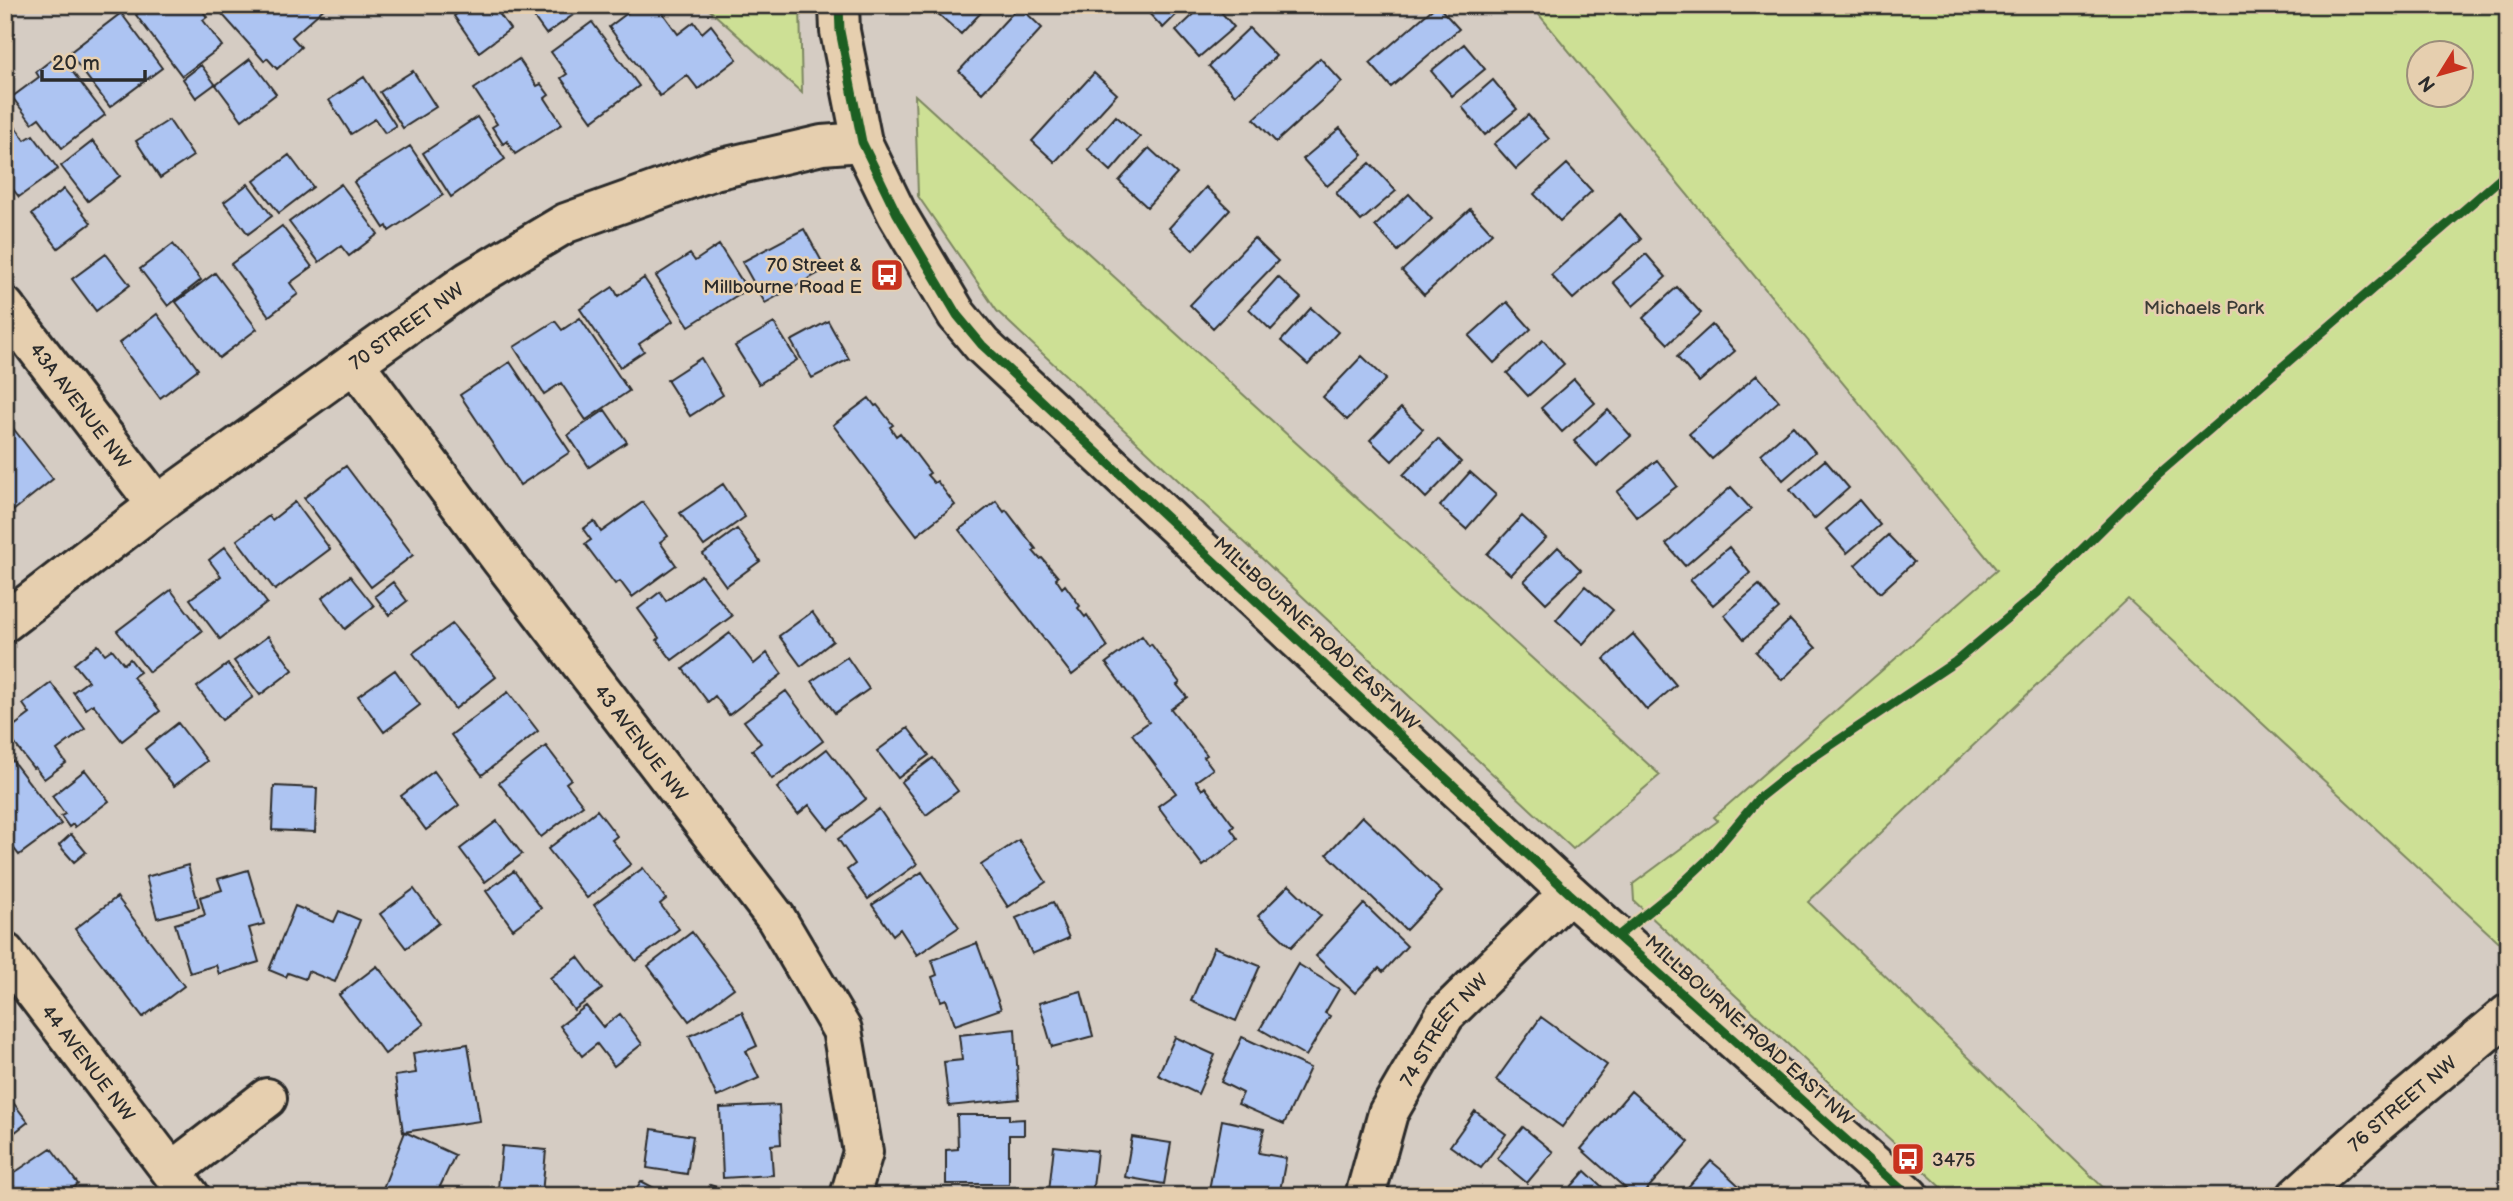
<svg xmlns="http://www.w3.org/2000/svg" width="2513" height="1201" font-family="'Balsamiq Sans',sans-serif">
<rect width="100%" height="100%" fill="#d5ccc3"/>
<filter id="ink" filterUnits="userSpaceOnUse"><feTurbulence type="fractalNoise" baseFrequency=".0143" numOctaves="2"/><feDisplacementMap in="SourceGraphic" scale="14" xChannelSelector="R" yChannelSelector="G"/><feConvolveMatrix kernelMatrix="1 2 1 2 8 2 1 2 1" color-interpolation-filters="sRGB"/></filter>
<g filter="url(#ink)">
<!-- green -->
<path fill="#cde095" stroke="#7c8660" stroke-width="2" fill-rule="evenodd" d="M 704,5 L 800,5 L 802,93 Z
M 1531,5 L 2508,5 L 2508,951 L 2128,599 L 1808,902 L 2112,1196 L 1951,1196 L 1634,901 L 1633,884 L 1718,821 L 1714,817 L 1997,570 ZM 2460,52 L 2460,94 L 2418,94 L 2418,52 Z
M 915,95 L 1660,775 L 1573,849 L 997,311 L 918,196 Z"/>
<!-- building -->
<path fill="#adc4f2" stroke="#2b2b2b" stroke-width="2" d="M 149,5 L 198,5 L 207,17 L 203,20 L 222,46 L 182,76 L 136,15 Z
M 214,5 L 328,5 L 292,37 L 301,47 L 277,69 L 267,58 L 264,61 Z
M 469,5 L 493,5 L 510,29 L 479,52 L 454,16 Z
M 525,5 L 582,5 L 583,8 L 546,34 Z
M 638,5 L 657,5 L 678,34 L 694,22 L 702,33 L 711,25 L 737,59 L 698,89 L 687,75 L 660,96 L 609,27 Z
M 942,5 L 988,5 L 961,34 L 936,12 Z
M 1141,5 L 1186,5 L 1163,28 Z
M 1204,5 L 1215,5 L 1234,27 L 1199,57 L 1176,31 Z
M 1437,5 L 1459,29 L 1391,87 L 1370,63 Z
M 1019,6 L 1042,28 L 982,93 L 959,71 Z
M 121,13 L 162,68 L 110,107 L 69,53 Z
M 592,22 L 639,86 L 592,121 L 561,78 L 567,74 L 551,52 Z
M 1249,28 L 1276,56 L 1235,95 L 1209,66 Z
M 1464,44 L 1485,69 L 1452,96 L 1431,71 Z
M 59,54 L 105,115 L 62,148 L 39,118 L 32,123 L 12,97 L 39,77 L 36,72 Z
M 1320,58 L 1342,82 L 1276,142 L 1254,119 Z
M 250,59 L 276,94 L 242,120 L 216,85 Z
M 519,59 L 537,86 L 541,84 L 549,95 L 545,98 L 562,124 L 515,154 L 507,141 L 503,144 L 492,127 L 497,124 L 474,89 Z
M 201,65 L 215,84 L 196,98 L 183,79 Z
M 413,71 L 436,107 L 403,128 L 380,92 Z
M 1094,73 L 1117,94 L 1055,162 L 1032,141 Z
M 364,77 L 396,126 L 385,133 L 375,119 L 351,134 L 329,100 Z
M 1493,80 L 1517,109 L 1485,135 L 1462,107 Z
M 5,113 L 25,140 L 33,135 L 58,169 L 19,197 L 5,179 Z
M 1528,115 L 1549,139 L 1516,169 L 1494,144 Z
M 1116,116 L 1140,137 L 1111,171 L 1087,149 Z
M 477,117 L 505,159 L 451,197 L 423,153 Z
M 169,120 L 193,156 L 160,178 L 136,141 Z
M 1340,128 L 1363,155 L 1327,186 L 1303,159 Z
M 93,141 L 120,176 L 88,201 L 61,166 Z
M 410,146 L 443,195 L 389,231 L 387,226 L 384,228 L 354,182 Z
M 1149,148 L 1177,174 L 1147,207 L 1119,181 Z
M 289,155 L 313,187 L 279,213 L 254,181 Z
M 1370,163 L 1396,191 L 1361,221 L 1336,193 Z
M 1567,164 L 1592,191 L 1560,221 L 1534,194 Z
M 248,184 L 272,216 L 248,234 L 224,202 Z
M 341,184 L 378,234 L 349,256 L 341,246 L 319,262 L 289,222 Z
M 1206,187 L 1230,210 L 1193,250 L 1169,228 Z
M 64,189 L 91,223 L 58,248 L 32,214 Z
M 1409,194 L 1432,219 L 1398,251 L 1375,226 Z
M 1470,209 L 1492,233 L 1424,295 L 1402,271 Z
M 1620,214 L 1641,239 L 1573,299 L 1551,275 Z
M 282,226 L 312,267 L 290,283 L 298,294 L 269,316 L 231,264 Z
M 804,229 L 826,269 L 765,303 L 742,262 Z
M 1254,238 L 1278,261 L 1213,328 L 1190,305 Z
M 173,244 L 201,280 L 168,306 L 140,269 Z
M 719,245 L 747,289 L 689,326 L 656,276 L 690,254 L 695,261 Z
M 106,254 L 130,285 L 96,311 L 72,279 Z
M 1646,254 L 1666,277 L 1633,306 L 1613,282 Z
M 215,273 L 257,329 L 219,358 L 176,302 Z
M 1278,277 L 1301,298 L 1271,330 L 1249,309 Z
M 644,278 L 673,321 L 639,344 L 644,351 L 620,367 L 580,309 L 613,287 L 618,296 Z
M 1677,287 L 1701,313 L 1668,344 L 1643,318 Z
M 1507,302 L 1531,329 L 1494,363 L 1469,336 Z
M 1311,308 L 1338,332 L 1308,365 L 1281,341 Z
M 157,314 L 198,369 L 160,398 L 119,343 Z
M 580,318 L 629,391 L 586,420 L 561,383 L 544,394 L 514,347 L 555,321 L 562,330 Z
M 828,321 L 849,359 L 812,378 L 791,341 Z
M 774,323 L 797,360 L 759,384 L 735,346 Z
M 1712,325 L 1735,351 L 1699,382 L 1677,357 Z
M 1543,340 L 1564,364 L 1528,396 L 1507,373 Z
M 1362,356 L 1386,379 L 1347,420 L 1323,397 Z
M 701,358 L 723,395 L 690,416 L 667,380 Z
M 510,362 L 570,452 L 520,485 L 460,395 Z
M 1757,375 L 1779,401 L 1712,459 L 1689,434 Z
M 1574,379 L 1595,403 L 1562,432 L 1541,408 Z
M 869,398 L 875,406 L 877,405 L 893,425 L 890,427 L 896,436 L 900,433 L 930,473 L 927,475 L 934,483 L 937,481 L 955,505 L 917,535 L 833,425 Z
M 1401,408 L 1423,429 L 1392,461 L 1370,440 Z
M 605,410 L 627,442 L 589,467 L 568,435 Z
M 1608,410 L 1631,436 L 1597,466 L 1574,441 Z
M 5,418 L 53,479 L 13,511 L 5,502 Z
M 1793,426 L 1815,452 L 1783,480 L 1761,454 Z
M 1438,439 L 1461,462 L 1426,498 L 1403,475 Z
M 1657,460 L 1677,486 L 1637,517 L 1617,492 Z
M 1825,460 L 1849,488 L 1814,519 L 1790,490 Z
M 346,466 L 413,555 L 371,587 L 304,498 Z
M 1470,472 L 1496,495 L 1466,529 L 1440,506 Z
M 723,484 L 745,517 L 704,546 L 680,513 Z
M 1731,487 L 1751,509 L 1685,566 L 1666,544 Z
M 1859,500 L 1880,525 L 1847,553 L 1826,529 Z
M 996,501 L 1004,512 L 1006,510 L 1036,549 L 1033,551 L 1040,559 L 1042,558 L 1058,577 L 1056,579 L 1062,588 L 1065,585 L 1080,606 L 1078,608 L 1085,617 L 1087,615 L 1108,647 L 1072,675 L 959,530 Z
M 295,502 L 330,549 L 275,590 L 237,540 L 269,516 L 272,520 Z
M 643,502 L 668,536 L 660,542 L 676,565 L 632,597 L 620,581 L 615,584 L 585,544 L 591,540 L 583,529 L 594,521 L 601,532 Z
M 1522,516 L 1546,538 L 1511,575 L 1487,554 Z
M 737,529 L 760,561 L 726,586 L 703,554 Z
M 1888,535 L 1914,562 L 1880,593 L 1855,565 Z
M 225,547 L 267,603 L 220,639 L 190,599 L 221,576 L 209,560 Z
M 1558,547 L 1581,570 L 1546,603 L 1524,581 Z
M 1729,547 L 1750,573 L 1713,605 L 1690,580 Z
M 701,575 L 732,616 L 672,660 L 657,640 L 659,638 L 638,609 L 660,592 L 666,601 Z
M 350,576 L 374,606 L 345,629 L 322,598 Z
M 393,582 L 407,601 L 389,615 L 375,596 Z
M 1759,585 L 1779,609 L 1744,639 L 1724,615 Z
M 1585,586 L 1613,610 L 1583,644 L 1556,620 Z
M 171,590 L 202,631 L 149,672 L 117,631 Z
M 812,612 L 833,641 L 801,666 L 779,636 Z
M 1790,620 L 1816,648 L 1782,680 L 1756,652 Z
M 452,624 L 496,677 L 455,709 L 413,653 Z
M 730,633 L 754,664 L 767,653 L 782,674 L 729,715 L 715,696 L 708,702 L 683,669 Z
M 1633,634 L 1676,685 L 1647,710 L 1604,659 Z
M 268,636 L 293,670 L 260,695 L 234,661 Z
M 1142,636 L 1149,646 L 1151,644 L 1180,683 L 1177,685 L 1187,697 L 1171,709 L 1207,755 L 1204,757 L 1213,769 L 1196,781 L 1202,790 L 1205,787 L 1234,826 L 1231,829 L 1238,839 L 1203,866 L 1158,806 L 1176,793 L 1132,734 L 1149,722 L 1106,663 Z
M 98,645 L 105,654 L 112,649 L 124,664 L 130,659 L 140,672 L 133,677 L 160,711 L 122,741 L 93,704 L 86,709 L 73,692 L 88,681 L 74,664 Z
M 847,657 L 869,689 L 835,713 L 812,681 Z
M 228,664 L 253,697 L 222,720 L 197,687 Z
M 395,670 L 420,705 L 384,732 L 358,696 Z
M 51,683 L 85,729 L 57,750 L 66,763 L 44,779 L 35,767 L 33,768 L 6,732 L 30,714 L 23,704 Z
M 786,691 L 823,741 L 772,779 L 752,750 L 761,743 L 744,721 Z
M 508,692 L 538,731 L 482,775 L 451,735 Z
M 178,723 L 207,761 L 174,786 L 145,749 Z
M 908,728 L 929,755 L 898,778 L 877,751 Z
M 546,746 L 571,779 L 566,783 L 583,805 L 541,837 L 499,783 Z
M 827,749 L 866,799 L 828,829 L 809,805 L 798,814 L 777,788 Z
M 5,751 L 61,824 L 19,855 L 5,837 Z
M 933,758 L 958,791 L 926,815 L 901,782 Z
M 85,770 L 109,801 L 75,827 L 73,824 L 69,827 L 61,816 L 65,814 L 52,796 Z
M 434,771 L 459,805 L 426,830 L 401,796 Z
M 274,786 L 317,788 L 315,832 L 272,830 Z
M 879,809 L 917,864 L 868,899 L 847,870 L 855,864 L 838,839 Z
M 597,810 L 617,836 L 612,840 L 631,864 L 587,898 L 548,849 Z
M 1362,816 L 1442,892 L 1406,930 L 1327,854 Z
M 497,821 L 522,854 L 485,882 L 460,849 Z
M 71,834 L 86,852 L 74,862 L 59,845 Z
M 1019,840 L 1046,882 L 1008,907 L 981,865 Z
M 188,865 L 199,907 L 157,918 L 146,877 Z
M 643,868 L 666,899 L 660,904 L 679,929 L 636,961 L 594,905 Z
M 248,870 L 264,924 L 249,928 L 259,962 L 219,974 L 216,965 L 190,973 L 175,924 L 205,915 L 200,897 L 222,890 L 218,879 Z
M 514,871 L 541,908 L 513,929 L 486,891 Z
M 922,872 L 959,927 L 917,955 L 900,929 L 893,935 L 872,905 Z
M 1289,885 L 1321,916 L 1291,947 L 1258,916 Z
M 414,889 L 439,923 L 406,948 L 380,914 Z
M 117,897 L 184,986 L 143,1017 L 75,929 Z
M 1053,902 L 1069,938 L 1032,954 L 1016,918 Z
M 1364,904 L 1407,946 L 1383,972 L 1379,968 L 1355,993 L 1316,956 Z
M 295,906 L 334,922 L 339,911 L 360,920 L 335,982 L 308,971 L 305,979 L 288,973 L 286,977 L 269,970 Z
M 692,932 L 734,988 L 689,1021 L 648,966 Z
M 977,943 L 1001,1009 L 955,1025 L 946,999 L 941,1001 L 932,977 L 937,975 L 932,960 Z
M 1214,947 L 1260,966 L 1236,1021 L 1191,1001 Z
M 578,957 L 602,989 L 574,1010 L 550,978 Z
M 1298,964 L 1339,989 L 1325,1013 L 1330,1016 L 1306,1056 L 1260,1029 Z
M 377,966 L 424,1024 L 385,1054 L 339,995 Z
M 1081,991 L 1093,1036 L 1052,1047 L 1039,1003 Z
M 586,1006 L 603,1027 L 620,1014 L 642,1044 L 614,1066 L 597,1044 L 582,1056 L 560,1026 Z
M 742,1012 L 757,1046 L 746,1051 L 759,1078 L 717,1097 L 689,1036 Z
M 1541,1017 L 1607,1065 L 1562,1127 L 1496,1080 Z
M 1015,1029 L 1019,1099 L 949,1106 L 944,1062 L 962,1060 L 959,1035 Z
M 1175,1037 L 1215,1055 L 1198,1094 L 1158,1075 Z
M 1242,1037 L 1310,1068 L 1284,1124 L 1238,1104 L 1243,1093 L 1221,1082 Z
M 468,1044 L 480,1121 L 403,1132 L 395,1076 L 416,1073 L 413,1053 Z
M 1631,1091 L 1689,1142 L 1641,1196 L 1634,1196 L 1581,1149 Z
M 5,1092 L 28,1122 L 5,1140 Z
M 779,1105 L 781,1144 L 771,1145 L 773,1175 L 723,1178 L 720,1108 Z
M 1475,1111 L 1506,1134 L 1481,1168 L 1450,1146 Z
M 957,1115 L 1009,1115 L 1009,1120 L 1024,1119 L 1024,1135 L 1009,1135 L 1009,1184 L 946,1184 L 946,1150 L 958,1149 Z
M 1222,1120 L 1264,1129 L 1259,1153 L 1286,1158 L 1279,1196 L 1242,1196 L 1209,1190 Z
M 1523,1127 L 1553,1152 L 1527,1183 L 1497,1158 Z
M 652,1129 L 693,1136 L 687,1174 L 647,1168 Z
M 405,1132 L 455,1155 L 436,1195 L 380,1196 Z
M 1132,1137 L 1171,1143 L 1164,1184 L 1125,1177 Z
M 502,1146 L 546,1150 L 542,1194 L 498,1189 Z
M 1054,1146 L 1097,1151 L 1092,1196 L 1049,1191 Z
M 51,1148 L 78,1184 L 62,1196 L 5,1196 L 5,1179 Z
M 1711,1161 L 1723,1171 L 1750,1196 L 1680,1196 Z
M 1585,1171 L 1612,1196 L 1563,1196 Z
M 641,1181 L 669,1196 L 632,1196 Z
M 710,1185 L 745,1196 L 706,1196 Z"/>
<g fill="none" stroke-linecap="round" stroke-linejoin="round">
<defs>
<g id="minor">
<path id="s1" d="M 5,307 L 157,505"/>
<path id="s2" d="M 354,363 L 500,558 L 776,918 L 842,1030 L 863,1152 L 850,1196"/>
<path id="s3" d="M 5,622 L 157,505 L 354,363 L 469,281 L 566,223 L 714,170 L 822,145 L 862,142"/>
<path id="s4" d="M 5,953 L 190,1196"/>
<path d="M 172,1171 L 267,1098"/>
<path id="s5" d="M 1365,1196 L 1388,1113 L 1445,1015 L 1569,893"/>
</g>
<g id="tertiary">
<path d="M 839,5 L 840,31 L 862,142 L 897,214 L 957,315 L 982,345 L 1569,893 L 1909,1196"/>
<path id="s6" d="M 2297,1196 L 2379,1122 L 2508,1014"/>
</g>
</defs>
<!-- minor casing -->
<use href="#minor" stroke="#2b2b2b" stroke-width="44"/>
<!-- tertiary casing -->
<use href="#tertiary" stroke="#2b2b2b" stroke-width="44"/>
<!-- minor -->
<use href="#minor" stroke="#e6cfaf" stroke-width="38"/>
<!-- tertiary -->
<use href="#tertiary" stroke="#e6cfaf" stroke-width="38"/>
<defs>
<path id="cycleway" d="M 839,5 L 840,31 L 862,142 L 897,214 L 957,315 L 982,345 L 1569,893 L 1909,1196
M 1618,936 L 1674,891 L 1707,860 L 1760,797 L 1794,770 L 1955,662 L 2042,589 L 2158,474 L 2508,172"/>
</defs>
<!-- cycleway casing -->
<use href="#cycleway" stroke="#e6cfaf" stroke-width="13"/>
<!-- cycleway -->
<use href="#cycleway" stroke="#1b5e20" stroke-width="9"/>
</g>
</g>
<!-- icons -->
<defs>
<symbol id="bus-square" viewBox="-11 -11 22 22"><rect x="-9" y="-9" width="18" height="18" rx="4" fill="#c8321e" stroke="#e6cfaf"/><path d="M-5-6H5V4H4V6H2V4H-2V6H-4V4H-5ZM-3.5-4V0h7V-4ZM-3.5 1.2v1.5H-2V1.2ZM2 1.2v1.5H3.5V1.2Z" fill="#fff"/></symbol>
</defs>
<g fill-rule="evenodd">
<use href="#bus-square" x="868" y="256" width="38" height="38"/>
<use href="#bus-square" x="1889" y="1140" width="38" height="38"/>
</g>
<g text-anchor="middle" stroke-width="5" stroke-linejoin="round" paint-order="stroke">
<!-- poi labels -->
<g font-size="19" fill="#2b2b2b" stroke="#e6cfaf" text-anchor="end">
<text x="862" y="271">70 Street &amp;<tspan x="862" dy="22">Millbourne Road E</tspan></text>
<text x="1932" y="1166" text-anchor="start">3475</text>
</g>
<!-- park labels -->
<g font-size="19" fill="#3b3d36" stroke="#e6cfaf">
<text x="2204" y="314">Michaels Park</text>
</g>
<!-- street labels -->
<g font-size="19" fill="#2b2b2b" stroke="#e6cfaf">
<text dy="7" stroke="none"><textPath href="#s3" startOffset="499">70 STREET NW</textPath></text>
<text dy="7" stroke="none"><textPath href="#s1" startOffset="124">43A AVENUE NW</textPath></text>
<text transform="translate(1317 633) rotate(43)" y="7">MILLBOURNE ROAD EAST NW</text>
<text dy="7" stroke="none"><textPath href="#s2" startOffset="476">43 AVENUE NW</textPath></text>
<text transform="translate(1750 1030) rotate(42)" y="7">MILLBOURNE ROAD EAST NW</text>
<text dy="7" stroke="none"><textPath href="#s5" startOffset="187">74 STREET NW</textPath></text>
<text dy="7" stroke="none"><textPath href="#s4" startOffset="138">44 AVENUE NW</textPath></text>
<text dy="7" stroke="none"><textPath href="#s6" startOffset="140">76 STREET NW</textPath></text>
</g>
</g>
<!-- margin -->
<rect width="2513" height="1201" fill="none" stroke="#e6cfaf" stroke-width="28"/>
<rect x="14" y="14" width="2485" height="1173" fill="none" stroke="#2b2b2b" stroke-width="2.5" filter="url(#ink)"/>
<!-- north arrow -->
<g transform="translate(2440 74) rotate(233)"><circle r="33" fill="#e6cfaf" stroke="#9b8d7a" stroke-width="2"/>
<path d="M0-5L12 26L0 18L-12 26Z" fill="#c8321e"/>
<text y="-10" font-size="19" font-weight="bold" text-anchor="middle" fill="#2b2b2b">N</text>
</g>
<!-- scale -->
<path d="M42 70v10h103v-10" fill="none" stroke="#2b2b2b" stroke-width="3.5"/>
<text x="52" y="70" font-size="21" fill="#2b2b2b" stroke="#e6cfaf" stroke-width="5" paint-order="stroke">20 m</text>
</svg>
